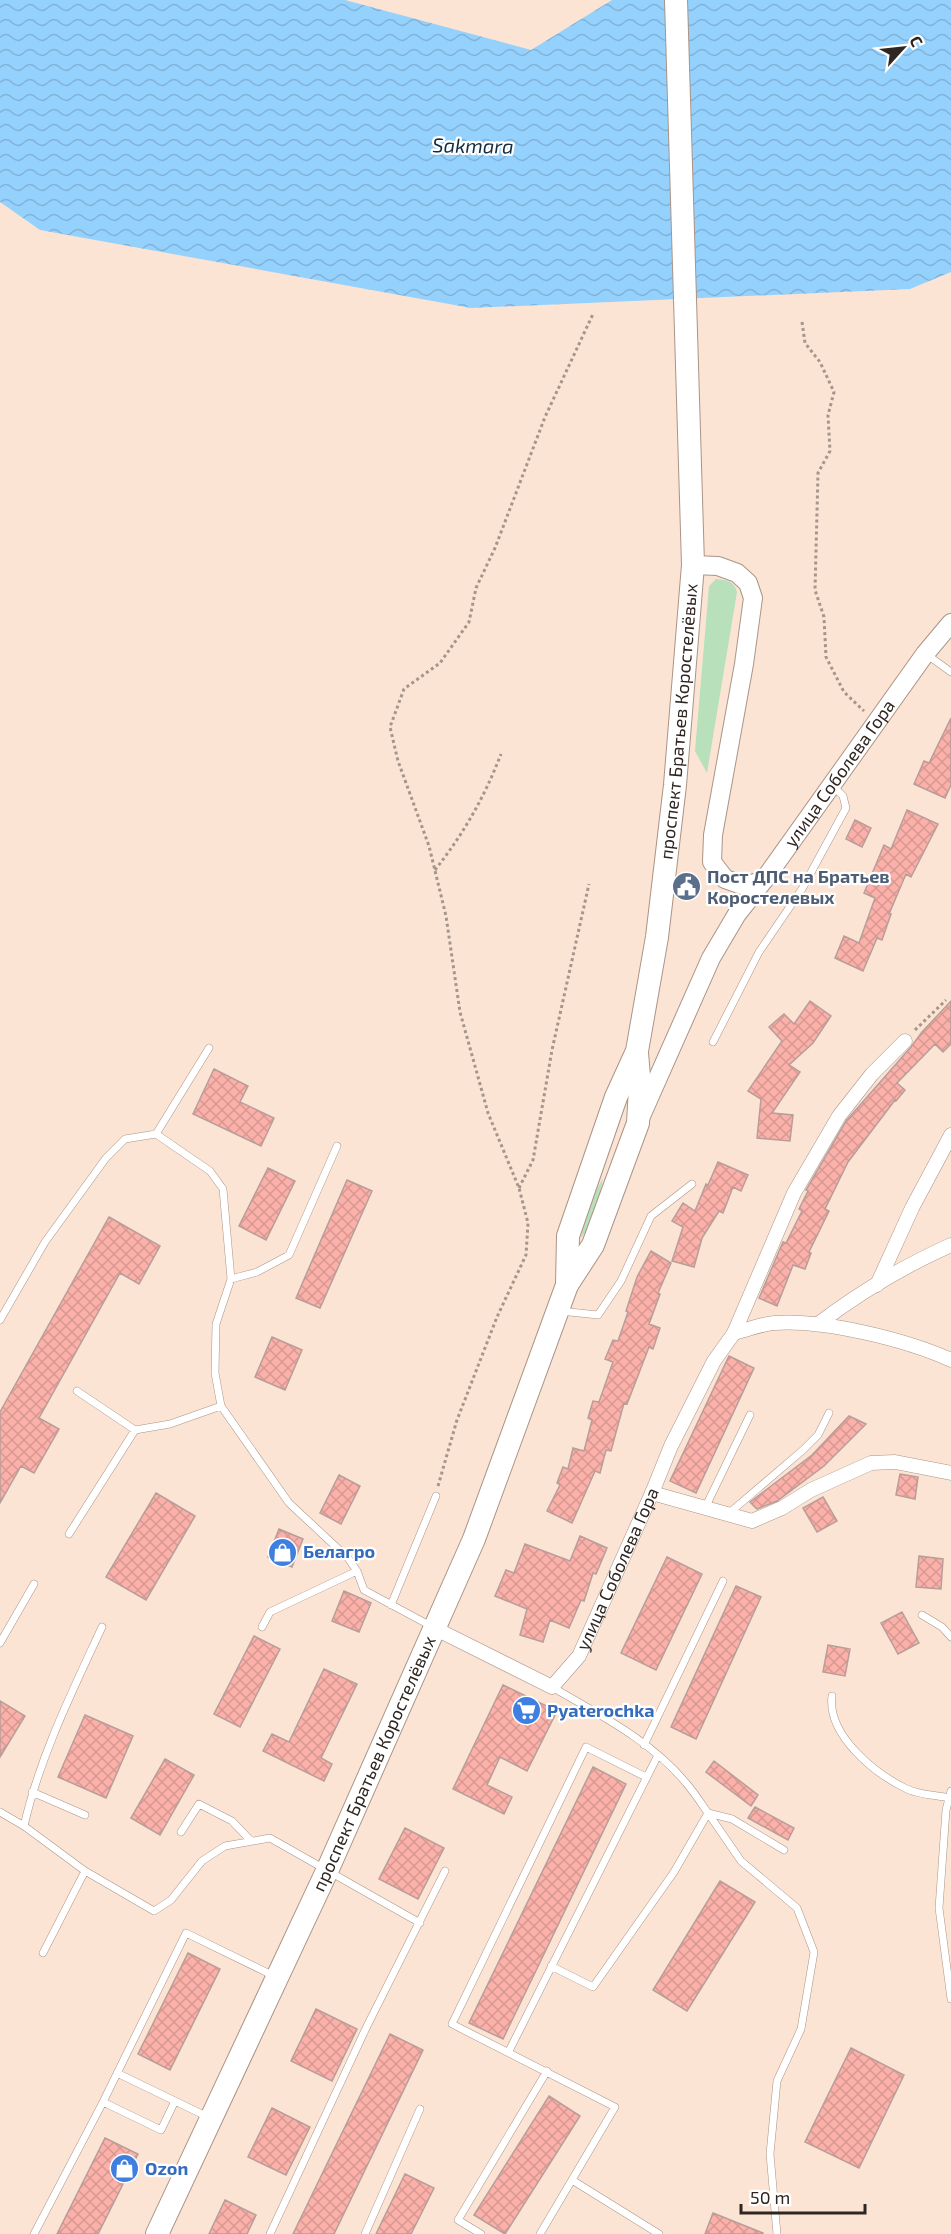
<svg xmlns="http://www.w3.org/2000/svg" width="951" height="2234" font-family="'Exo 2',sans-serif">
<defs>
<pattern id="water-waves" width="16" height="10" patternUnits="userSpaceOnUse" patternTransform="scale(1.5)"><rect width="16" height="10" fill="#95d1fd"/><path d="M0 5q4-4 8 0t8 0" fill="none" stroke="#81b3d9"/></pattern>
<pattern id="building-cross-hatch" width="8" height="8" patternUnits="userSpaceOnUse" patternTransform="scale(1.5)"><rect width="8" height="8" fill="#fbb1aa"/><path d="M0 0l8 8M0 8l8-8" fill="none" stroke="#d79892"/></pattern>
</defs>
<rect width="100%" height="100%" fill="#fce4d5"/>
<!-- green -->
<path fill="#b7e0bb" d="M 716,579 C 727,580 734,581 737,592 L 707,773 L 695,751 L 709,586 Z
M 603,1178 L 596,1216 L 581,1238 L 586,1209 Z"/>
<!-- water -->
<path fill="url(#water-waves)" d="M 0,0 L 345,0 L 531,50 L 612,0 L 951,0 L 951,272 L 910,289 L 471,308 L 40,230 L 0,202 Z"/>
<!-- building -->
<path fill="url(#building-cross-hatch)" stroke="#b89d99" stroke-width="1.5" d="M 951,718 L 951,785 L 945,798 L 914,784 L 924,761 L 929,763 Z
M 907,810 L 938,824 L 911,877 L 906,874 L 889,914 L 891,914 L 882,940 L 877,938 L 863,971 L 835,958 L 844,936 L 859,943 L 875,898 L 864,893 L 884,845 L 891,849 Z
M 855,820 L 871,828 L 862,847 L 846,839 Z
M 695,876 L 699,892 L 678,897 L 677,881 Z
M 810,1001 L 831,1016 L 813,1043 L 789,1065 L 800,1072 L 772,1113 L 793,1115 L 790,1141 L 757,1138 L 761,1099 L 748,1091 L 782,1041 L 769,1027 L 784,1014 L 794,1024 Z
M 951,1001 L 951,1044 L 943,1052 L 935,1044 L 897,1083 L 905,1090 L 896,1101 L 895,1100 L 848,1162 L 825,1209 L 829,1211 L 809,1252 L 811,1253 L 805,1269 L 793,1265 L 777,1306 L 759,1298 L 783,1242 L 786,1243 L 802,1211 L 799,1209 L 808,1191 L 806,1190 L 846,1121 L 911,1047 L 922,1032 Z
M 214,1069 L 248,1086 L 240,1102 L 274,1118 L 261,1146 L 193,1114 Z
M 718,1162 L 748,1175 L 741,1191 L 733,1187 L 723,1213 L 719,1211 L 702,1238 L 694,1267 L 672,1261 L 683,1227 L 672,1221 L 683,1203 L 695,1211 L 706,1184 L 708,1185 Z
M 268,1168 L 295,1181 L 266,1240 L 239,1226 Z
M 347,1180 L 372,1191 L 320,1308 L 296,1298 Z
M 109,1217 L 160,1246 L 139,1284 L 120,1273 L 39,1418 L 59,1429 L 34,1473 L 21,1466 L 0,1503 L 0,1412 Z
M 651,1251 L 671,1263 L 658,1293 L 660,1294 L 649,1324 L 660,1328 L 653,1349 L 649,1347 L 627,1404 L 624,1403 L 611,1451 L 606,1450 L 600,1473 L 595,1471 L 572,1523 L 547,1511 L 560,1485 L 557,1483 L 563,1467 L 568,1469 L 573,1448 L 584,1451 L 592,1420 L 588,1418 L 593,1401 L 599,1402 L 613,1362 L 605,1359 L 613,1340 L 618,1341 L 628,1312 L 626,1311 L 637,1277 Z
M 272,1337 L 302,1350 L 285,1390 L 255,1377 Z
M 729,1356 L 754,1368 L 696,1493 L 670,1481 Z
M 849,1416 L 866,1424 L 824,1466 L 777,1501 L 757,1509 L 750,1502 L 812,1455 Z
M 900,1474 L 918,1477 L 915,1499 L 896,1495 Z
M 339,1475 L 360,1486 L 341,1524 L 320,1513 Z
M 156,1493 L 195,1516 L 146,1600 L 106,1577 Z
M 823,1497 L 837,1521 L 817,1532 L 803,1508 Z
M 279,1529 L 303,1539 L 292,1567 L 268,1557 Z
M 580,1536 L 607,1548 L 596,1574 L 593,1573 L 584,1601 L 581,1600 L 569,1628 L 550,1620 L 543,1642 L 520,1635 L 527,1609 L 495,1596 L 506,1570 L 514,1573 L 525,1544 L 570,1561 Z
M 919,1556 L 943,1559 L 941,1589 L 916,1587 Z
M 667,1557 L 702,1574 L 656,1670 L 621,1653 Z
M 736,1586 L 761,1597 L 696,1739 L 671,1727 Z
M 344,1591 L 371,1603 L 359,1632 L 332,1621 Z
M 902,1612 L 919,1643 L 898,1654 L 881,1623 Z
M 254,1636 L 280,1649 L 240,1727 L 214,1714 Z
M 828,1645 L 850,1649 L 845,1676 L 823,1672 Z
M 324,1669 L 357,1684 L 321,1758 L 332,1764 L 324,1781 L 263,1751 L 272,1734 L 289,1742 Z
M 503,1685 L 557,1711 L 527,1771 L 500,1757 L 487,1785 L 512,1797 L 504,1814 L 453,1789 Z
M 0,1701 L 25,1716 L 0,1757 Z
M 85,1715 L 133,1736 L 106,1798 L 58,1777 Z
M 165,1759 L 194,1775 L 160,1835 L 131,1818 Z
M 714,1761 L 758,1795 L 751,1806 L 706,1772 Z
M 593,1767 L 626,1784 L 503,2039 L 469,2023 Z
M 755,1807 L 794,1828 L 788,1840 L 748,1818 Z
M 405,1828 L 444,1848 L 418,1899 L 379,1879 Z
M 720,1881 L 755,1902 L 687,2011 L 653,1990 Z
M 188,1953 L 220,1969 L 170,2070 L 138,2054 Z
M 316,2009 L 357,2029 L 332,2081 L 291,2061 Z
M 390,2034 L 423,2050 L 334,2234 L 293,2234 Z
M 851,2048 L 904,2075 L 859,2168 L 805,2142 Z
M 549,2096 L 580,2116 L 505,2234 L 474,2215 Z
M 272,2108 L 310,2127 L 286,2175 L 248,2157 Z
M 105,2138 L 138,2154 L 98,2234 L 57,2234 Z
M 405,2174 L 434,2188 L 411,2234 L 376,2234 Z
M 225,2200 L 256,2215 L 247,2234 L 209,2234 Z
M 713,2213 L 763,2233 L 763,2234 L 705,2234 Z"/>
<g fill="none" stroke-linecap="round" stroke-linejoin="round">
<defs>
<path id="service" d="M 926,654 L 951,672
M 713,1042 L 759,952 L 802,889 L 846,808 L 843,796 L 834,787
M 209,1048 L 156,1134 L 210,1171 L 223,1189 L 231,1279 L 216,1324 L 215,1373 L 221,1406 L 289,1503 L 348,1558 L 357,1571 L 364,1590 L 431,1626
M 231,1279 L 257,1272 L 289,1255 L 337,1146
M 560,1311 L 598,1315 L 621,1281 L 651,1216 L 692,1184
M 0,1320 L 45,1242 L 106,1158 L 125,1139 L 156,1134
M 77,1391 L 135,1430
M 705,1508 L 750,1415
M 728,1514 L 803,1450 L 818,1435 L 829,1413
M 69,1534 L 135,1430 L 170,1424 L 221,1406
M 391,1605 L 436,1496
M 922,1615 L 942,1627 L 951,1637
M 262,1627 L 270,1612 L 357,1571
M 0,1643 L 34,1584
M 552,1687 C 598,1714 652,1741 686,1783 C 694,1792 701,1803 708,1813 L 732,1819 L 784,1850
M 832,1696 C 827,1735 875,1774 907,1789 C 919,1795 936,1795 949,1798
M 644,1745 L 723,1581
M 951,1791 L 946,1810 L 939,1908 L 951,1999
M 32,1792 L 85,1815
M 0,1812 L 24,1826 L 85,1871 L 154,1911 L 171,1900 L 202,1861 L 225,1846 L 270,1838 L 420,1923
M 24,1826 C 40,1756 72,1692 102,1627
M 181,1832 L 199,1804 L 232,1821 L 251,1841
M 43,1953 L 85,1871
M 551,1966 L 593,1987 L 674,1872 L 708,1813 L 741,1861 L 797,1908 L 814,1952 L 801,2029 L 777,2081 L 770,2154 L 777,2234
M 509,2051 L 658,1755
M 117,2073 L 208,2117
M 103,2102 L 161,2130 L 175,2101
M 572,2180 L 659,2234
M 34,2234 L 103,2102 L 186,1933 L 274,1976
M 270,2234 L 367,2026 L 445,1871
M 365,2234 L 420,2109
M 481,2234 L 458,2220 L 547,2071
M 540,2234 L 615,2107 L 452,2024 L 586,1747 L 646,1777"/>
<g id="minor">
<path d="M 877,1285 L 912,1208 L 951,1135"/>
<path d="M 818,1324 C 859,1293 904,1266 951,1245"/>
<path d="M 734,1333 C 747,1330 761,1324 774,1323 C 823,1319 907,1340 951,1360"/>
<path d="M 652,1493 L 752,1521 L 782,1508 L 811,1490 L 871,1463 L 895,1462 L 951,1473"/>
<path id="s1" d="M 436,1629 L 552,1687 L 579,1656 L 652,1493 L 671,1446 L 714,1361 L 734,1333 L 794,1193 L 839,1116 L 872,1074 L 905,1041"/>
</g>
<g id="tertiary">
<path d="M 693,565 L 718,566 L 737,573 L 748,583 L 753,598 L 744,664 L 713,835 L 712,862 L 725,879 L 745,886 L 764,880"/>
<path id="s2" d="M 641,1116 L 711,958 L 737,914 L 764,880 L 925,654 L 951,623"/>
</g>
<g id="primary">
<path id="s3" d="M 567,1285 L 568,1236 L 616,1097 L 637,1051 L 657,937 L 675,785 L 693,565 L 676,0"/>
<path id="s4" d="M 157,2234 L 327,1871 L 474,1539 L 567,1285 L 593,1245 L 638,1123 L 640,1088 L 637,1053"/>
</g>
</defs>
<!-- service casing -->
<use href="#service" stroke="#aa9486" stroke-width="8"/>
<!-- minor casing -->
<use href="#minor" stroke="#aa9486" stroke-width="15"/>
<!-- tertiary casing -->
<use href="#tertiary" stroke="#aa9486" stroke-width="20"/>
<!-- primary casing -->
<use href="#primary" stroke="#aa9486" stroke-width="24"/>
<!-- path -->
<path stroke="#a6958a" stroke-width="3" stroke-dasharray="3 3" stroke-linecap="butt" d="M 802,322 L 805,343 L 820,362 L 834,392 L 828,415 L 830,451 L 818,473 L 815,590 L 824,617 L 826,657 L 844,692 L 864,711
M 435,870 C 464,833 484,798 501,754
M 915,1030 L 946,1000
M 519,1188 L 533,1160 L 552,1050 L 589,884
M 438,1486 L 457,1420 L 497,1317 L 526,1255 L 528,1223 L 519,1188 L 488,1113 L 460,1012 L 446,916 L 429,846 L 398,761 L 390,727 L 404,689 L 440,663 L 469,622 L 476,588 L 495,548 L 545,417 L 593,314"/>
<!-- service -->
<use href="#service" stroke="#fff" stroke-width="7"/>
<!-- minor -->
<use href="#minor" stroke="#fff" stroke-width="14"/>
<!-- tertiary -->
<use href="#tertiary" stroke="#fff" stroke-width="18"/>
<!-- primary -->
<use href="#primary" stroke="#fff" stroke-width="22"/>
</g>
<!-- icons -->
<defs>
<symbol id="civic-disc" viewBox="-11 -11 22 22"><circle r="9.5" fill="#5c6f8a" stroke="#fff"/><path d="M-.6-6.5H3V-4.5H.6V-3L4-1V1h2V6H-6V1h2V-1L-.6-3ZM-1.2 2.5V6h2.4V2.5Z" fill="#fff"/></symbol>
<symbol id="shop-disc" viewBox="-11 -11 22 22"><circle r="9.5" fill="#3f7fe0" stroke="#fff"/><path d="M-5-2.5h2.3a2.7 3.5 0 0 1 5.4 0H5L5.5 6h-11ZM-1.5-2.5h3a1.5 2.3 0 0 0-3 0Z" fill="#fff"/></symbol>
<symbol id="supermarket-disc" viewBox="-11 -11 22 22"><circle r="9.5" fill="#3f7fe0" stroke="#fff"/><path d="M-6-5.5h2.5l.6 2H6L4.5 2H-2.5L-4.4-4H-6ZM-1.5 3.2a1.3 1.3 0 1 0 .1 0ZM3 3.2a1.3 1.3 0 1 0 .1 0Z" fill="#fff"/></symbol>
</defs>
<g fill-rule="evenodd">
<use href="#civic-disc" x="670" y="870" width="33" height="33"/>
<use href="#shop-disc" x="266" y="1536" width="33" height="33"/>
<use href="#supermarket-disc" x="510" y="1694" width="33" height="33"/>
<use href="#shop-disc" x="108" y="2152" width="33" height="33"/>
</g>
<g text-anchor="middle" stroke-width="4.5" stroke-linejoin="round" paint-order="stroke">
<!-- street labels -->
<g font-size="18" fill="#2f2621" stroke="#fff">
<text dy="6" stroke="none"><textPath href="#s3" startOffset="579">проспект Братьев Коростелёвых</textPath></text>
<text dy="6" stroke="none"><textPath href="#s2" startOffset="398">улица Соболева Гора</textPath></text>
<text dy="6" stroke="none"><textPath href="#s1" startOffset="266">улица Соболева Гора</textPath></text>
<text dy="6" stroke="none"><textPath href="#s4" startOffset="518">проспект Братьев Коростелёвых</textPath></text>
</g>
<!-- service labels -->
<g font-size="18" font-weight="bold" fill="#4e5e75" stroke="#fff" text-anchor="start">
<text x="707" y="883">Пост ДПС на Братьев<tspan x="707" dy="21">Коростелевых</tspan></text>
</g>
<!-- shop labels -->
<g font-size="18" font-weight="bold" fill="#366cbe" stroke="#fff" text-anchor="start">
<text x="303" y="1558">Белагро</text>
<text x="547" y="1717">Pyaterochka</text>
<text x="145" y="2175">Ozon</text>
</g>
<!-- water labels -->
<g font-size="20" font-style="italic" fill="#132d40" stroke="#fff">
<text transform="translate(473 146) rotate(1)" y="7">Sakmara</text>
</g>
</g>
<!-- north arrow -->
<g transform="translate(903 48) rotate(63)" stroke="#ffffff" stroke-width="4.5" paint-order="stroke">
<path d="M0-4.5L10 22L0 15L-10 22Z" fill="#2f2621"/>
<text y="-9" font-size="16" font-weight="bold" text-anchor="middle" fill="#2f2621">С</text>
</g>
<!-- scale -->
<path d="M741 2204v9h124v-9" fill="none" stroke="#2f2621" stroke-width="3"/>
<text x="750" y="2204" font-size="18" fill="#2f2621" stroke="#ffffff" stroke-width="4.5" paint-order="stroke">50 m</text>
</svg>
